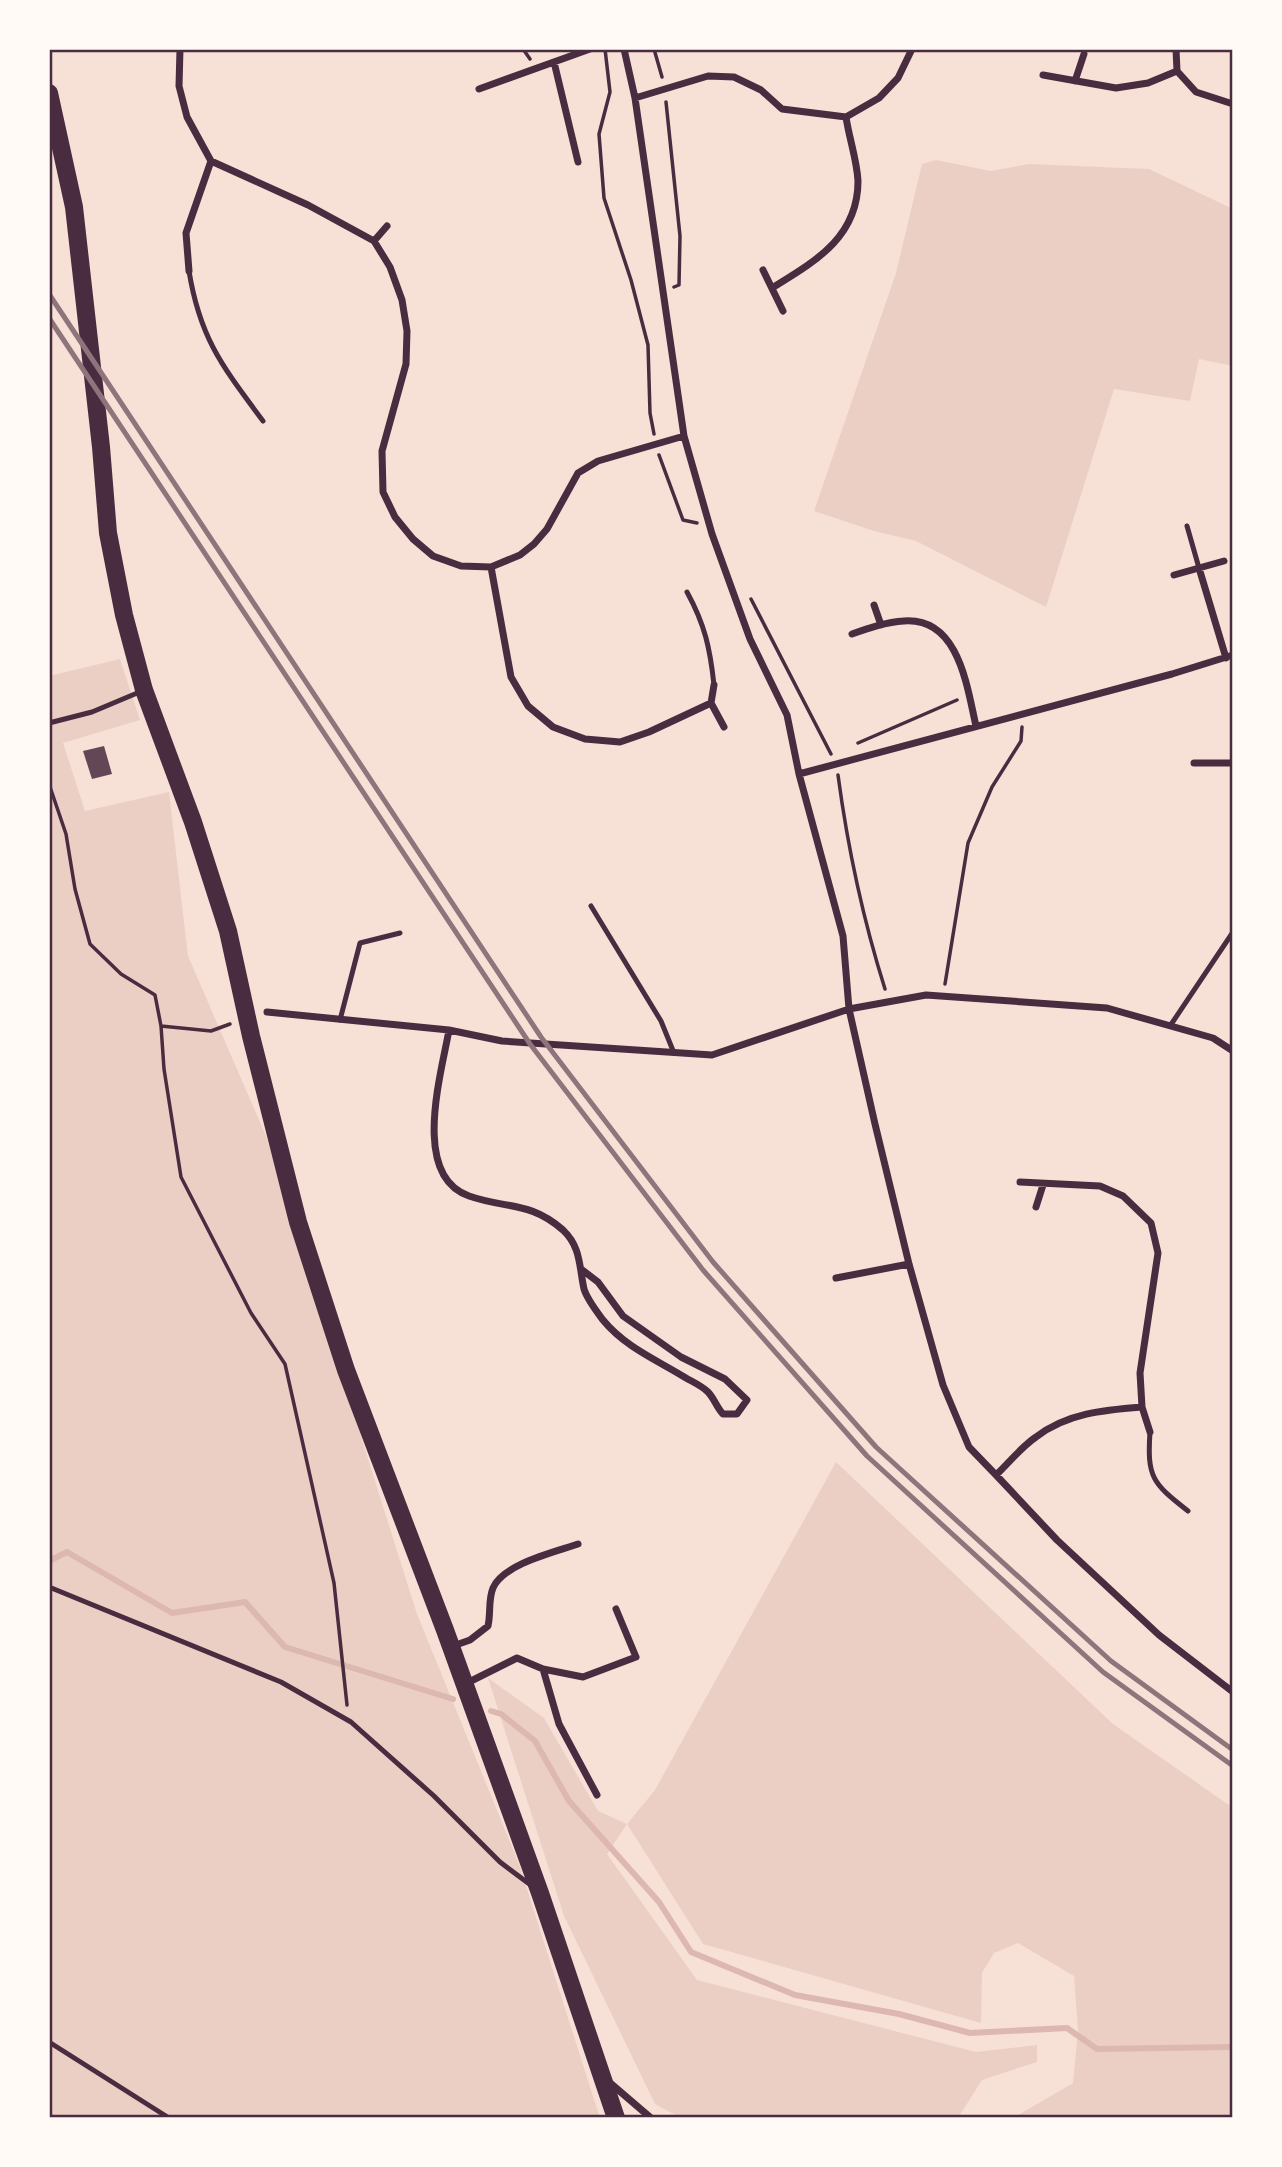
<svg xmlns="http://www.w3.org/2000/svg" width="1282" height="2167" font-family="Arial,sans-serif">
<rect width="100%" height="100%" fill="#f7e1d7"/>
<!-- green -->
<path fill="#ebcfc5" d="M 936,160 L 991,171 L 1029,164 L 1149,169 L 1233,209 L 1233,366 L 1199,359 L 1190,401 L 1114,389 L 1046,607 L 916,541 L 874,531 L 814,511 L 896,273 L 922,164 Z
M 120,659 L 140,720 L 63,743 L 85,811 L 169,792 L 188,956 L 266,1136 L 417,1614 L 519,1864 L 600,2118 L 49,2118 L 49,676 Z
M 836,1462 L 1113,1724 L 1233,1808 L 1233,2118 L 1013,2118 L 1073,2083 L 1078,2030 L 1074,1976 L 1018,1943 L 994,1953 L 982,1973 L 981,2023 L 703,1944 L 627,1824 L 607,1854 L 697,1980 L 976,2052 L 1037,2045 L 1037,2062 L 982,2080 L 958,2118 L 681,2118 L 655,2104 L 564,1916 L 488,1678 L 544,1718 L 598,1811 L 627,1824 L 655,1790 Z"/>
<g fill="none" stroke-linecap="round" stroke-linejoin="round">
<!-- stream -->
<path stroke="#dcb8b0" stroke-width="6" d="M 49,1561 L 67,1552 L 172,1613 L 245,1602 L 285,1647 L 453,1699
M 491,1711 L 501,1714 L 535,1741 L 569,1801 L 659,1902 L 691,1952 L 795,1995 L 899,2014 L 970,2033 L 1067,2028 L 1097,2049 L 1233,2047"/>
</g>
<!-- building -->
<path fill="#644757" d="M 104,746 L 112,774 L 92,779 L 83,751 Z"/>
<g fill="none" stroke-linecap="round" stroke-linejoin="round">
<!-- path -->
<path stroke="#4a2c40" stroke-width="3.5" d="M 523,49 L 530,59
M 605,49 L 610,92 L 599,134 L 604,198 L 631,280 L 648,345 L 650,413 L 654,434
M 654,49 L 662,77
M 666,102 L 680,236 L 679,285 L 674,287
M 659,455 L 683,520 L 697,523
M 751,599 L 831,754
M 858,743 L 957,700
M 838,775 C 848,850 862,916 885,989
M 49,784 L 66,834 L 75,889 L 90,944 L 121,974 L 155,995 L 161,1026 L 164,1069 L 181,1177 L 251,1313 L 285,1364 L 334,1583 L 347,1705
M 945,984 L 968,843 L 992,787 L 1021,741 L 1022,727
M 161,1026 L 211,1031 L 230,1024"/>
<!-- service -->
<path stroke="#4a2c40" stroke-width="5" d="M 189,271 C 200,339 223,367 263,421
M 1187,526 L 1199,568
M 687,592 C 705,625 710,648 714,685
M 49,723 L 92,712 L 142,691
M 591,906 L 661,1021 L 674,1053
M 340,1020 L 360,943 L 400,933
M 1170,1026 L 1233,932
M 1150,1432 C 1147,1477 1152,1483 1188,1511
M 49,1587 L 281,1682 L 351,1722 L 434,1796 L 500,1862 L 532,1886
M 49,2042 L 169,2118"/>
<!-- minor -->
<path stroke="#4a2c40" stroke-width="7" d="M 180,49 L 179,86 L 187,117 L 211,161 L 308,205 L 374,241 L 390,267 L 402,300 L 407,331 L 406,364 L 382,451 L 383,492 L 395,517 L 413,539 L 433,556 L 461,566 L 491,567 L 520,555 L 534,544 L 547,529 L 578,473 L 598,461 L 684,436
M 624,49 L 635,98 L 684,436 L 712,534 L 750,639 L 787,715 L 799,774 L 843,936 L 849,1009 L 875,1124 L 909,1264 L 943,1385 L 969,1447 L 996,1475 L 1057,1540 L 1159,1635 L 1233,1692
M 1176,49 L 1177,71 L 1196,92 L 1233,104
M 554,62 L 578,162
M 1043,75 L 1116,88 L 1148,83 L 1177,71
M 1075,81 L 1084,54
M 479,89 L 590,49
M 635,98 L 708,76 L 734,77 L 761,90 L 782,109 L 846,117 L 879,98 L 898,78 L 912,49
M 374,241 L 387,226
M 763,270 L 783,311
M 189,271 L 186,233 L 211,161
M 772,288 C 814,262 858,238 858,181 C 857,160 849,138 846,117
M 491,567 L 511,677 L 528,706 L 553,727 L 585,739 L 620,742 L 649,732 L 711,703
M 1199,568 L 1226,658
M 1174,575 L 1224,561
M 874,605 L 881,625
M 852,634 C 869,628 886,622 904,621 C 959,617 967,687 976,726
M 714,685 L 711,703 L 724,727
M 1194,763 L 1233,763
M 799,774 L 1172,674 L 1233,655
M 267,1012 L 449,1030 L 502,1041 L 712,1055 L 849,1009 L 926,995 L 1107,1008 L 1213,1038 L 1233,1051
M 449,1030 C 441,1075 411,1176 469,1196 C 506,1209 530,1201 563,1230 C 581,1247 579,1266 584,1289 C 587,1299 597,1312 603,1320 C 625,1347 657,1360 686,1378 C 693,1382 702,1386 708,1392 C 714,1398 717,1408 723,1414 L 737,1414 L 747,1400 L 725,1379 L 681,1357 L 623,1316 L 598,1282 L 581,1269
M 1020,1182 L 1100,1186 L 1123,1196 L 1151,1223 L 1158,1253 L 1140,1373 L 1142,1407 L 1150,1432
M 1036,1207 L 1043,1185
M 836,1278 L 909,1264
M 996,1475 C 1009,1463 1021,1447 1036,1437 C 1067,1413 1104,1410 1142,1407
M 453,1646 L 470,1640 L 488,1626 C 491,1613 488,1600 493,1588 C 503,1564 555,1552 578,1544
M 543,1669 L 559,1724 L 597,1795
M 465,1684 L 517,1658 L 543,1669 L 583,1677 L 636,1657 L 616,1609
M 609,2082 L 651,2118"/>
<!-- primary -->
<path stroke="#4a2c40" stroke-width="18" d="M 49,93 L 74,207 L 101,447 L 108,533 L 124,615 L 144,690 L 193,822 L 228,931 L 251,1036 L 298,1222 L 346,1370 L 445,1630 L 540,1893 L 616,2118"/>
<!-- rail -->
<path stroke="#8f747c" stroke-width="5" d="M 49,294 L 541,1037 L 713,1262 L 876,1447 L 1111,1661 L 1233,1750
M 49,318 L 530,1044 L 703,1270 L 867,1456 L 1103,1672 L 1233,1766"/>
</g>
<!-- border -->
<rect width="1282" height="2167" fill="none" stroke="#fffaf5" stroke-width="102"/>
<rect x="51" y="51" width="1180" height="2065" fill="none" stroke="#4a2c40" stroke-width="2.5"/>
</svg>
